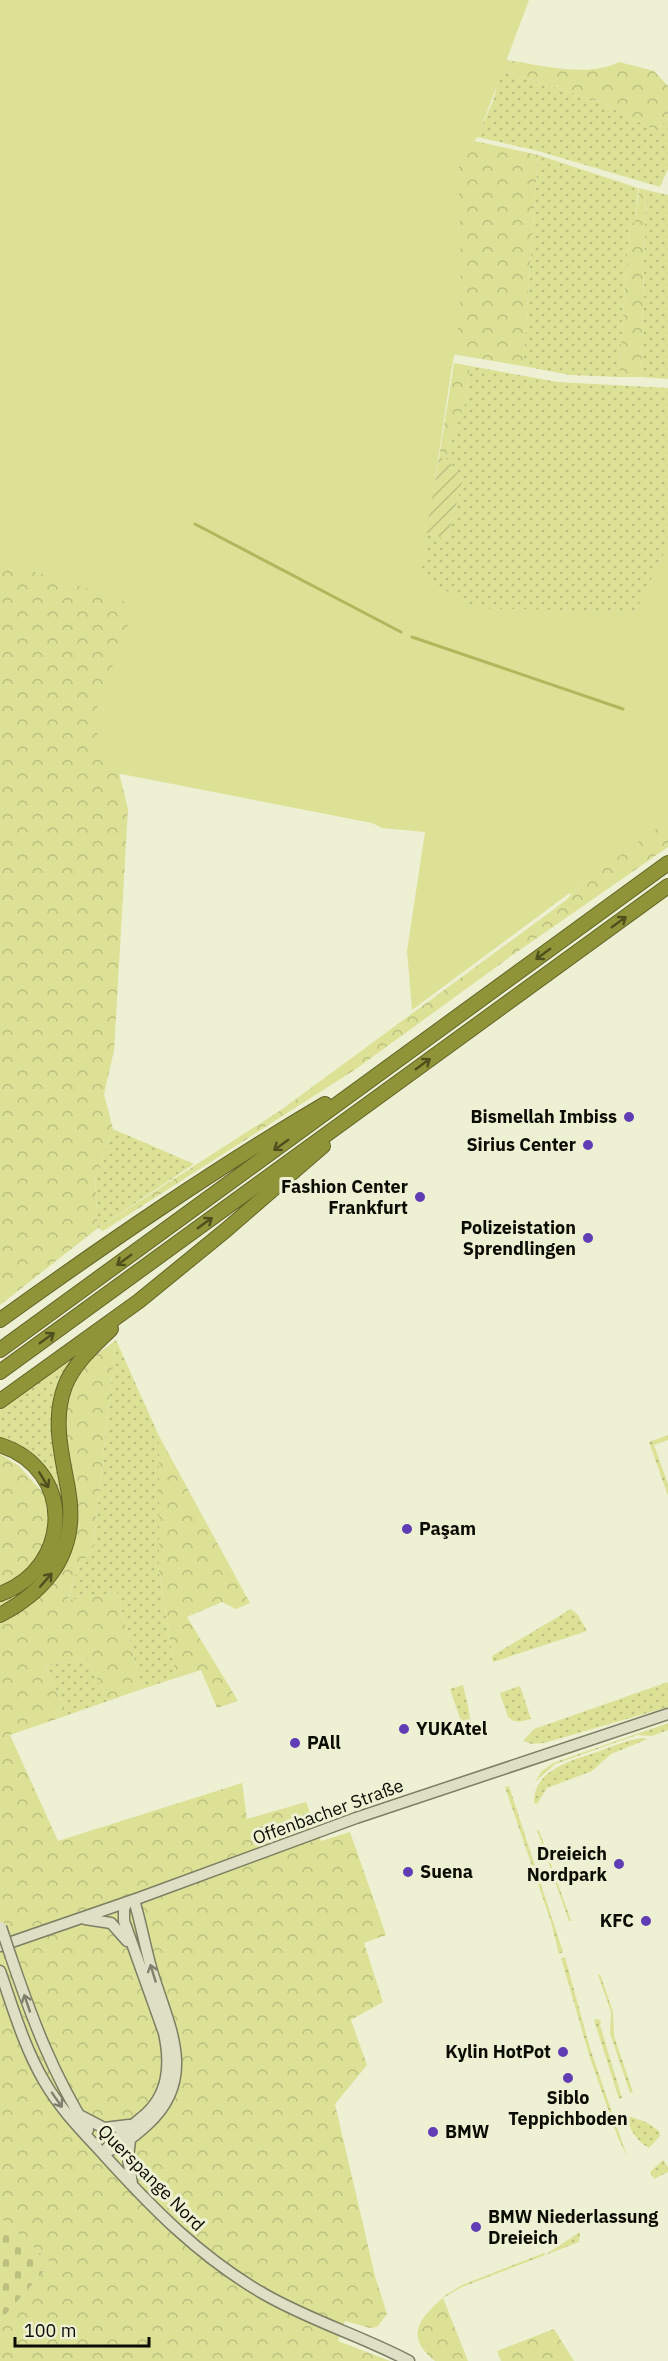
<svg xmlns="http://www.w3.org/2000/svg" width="668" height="2361" font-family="'IBM Plex Sans',sans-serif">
<defs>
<pattern id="grass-dots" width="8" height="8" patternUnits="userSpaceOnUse" patternTransform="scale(1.5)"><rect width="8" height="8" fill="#dce196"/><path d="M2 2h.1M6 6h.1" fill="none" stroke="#bbc080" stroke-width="1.8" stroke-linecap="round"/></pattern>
<pattern id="forest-crowns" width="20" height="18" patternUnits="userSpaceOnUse" patternTransform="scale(1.5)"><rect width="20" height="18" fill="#dce196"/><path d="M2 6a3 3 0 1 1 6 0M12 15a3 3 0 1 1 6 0" fill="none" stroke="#bbc080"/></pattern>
<pattern id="cemetery-stones" width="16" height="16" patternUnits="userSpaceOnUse" patternTransform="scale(1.5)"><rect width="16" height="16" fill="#dce196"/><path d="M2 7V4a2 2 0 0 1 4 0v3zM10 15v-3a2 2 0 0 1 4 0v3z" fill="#bbc080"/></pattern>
<pattern id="garden-furrows" width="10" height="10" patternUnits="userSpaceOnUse" patternTransform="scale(1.5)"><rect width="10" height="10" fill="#dce196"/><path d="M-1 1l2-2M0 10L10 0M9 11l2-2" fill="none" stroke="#bbc080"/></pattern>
</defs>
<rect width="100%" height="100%" fill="#edf0d2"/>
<!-- grass -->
<path fill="url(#grass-dots)" d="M 501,70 L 601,102 L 656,131 L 668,118 L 668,169 L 660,187 L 538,151 L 477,137 L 493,101 Z
M 538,155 L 638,188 L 636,220 L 629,227 L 619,377 L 570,375 L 523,366 Z
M 646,190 L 668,195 L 668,379 L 641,377 Z
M 470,366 L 557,382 L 668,388 L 668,820 L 610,858 L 571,895 L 408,637 L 426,533 L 447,539 L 463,479 L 446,458 L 451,439 L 466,401 Z
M 113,1129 L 194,1164 L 98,1228 L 95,1178 Z
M 116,1340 L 159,1436 L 159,1571 L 176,1678 L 142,1689 L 117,1592 L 68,1601 L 77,1569 L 93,1549 Z
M 70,1359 L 71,1361 C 43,1409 53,1447 62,1499 L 57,1498 L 0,1441 L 0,1410 Z
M 668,1435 L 668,1440 L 654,1445 L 668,1484 L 668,1496 L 649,1442 Z
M 571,1609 L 578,1615 L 587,1631 L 493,1662 L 492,1656 Z
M 87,1659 L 108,1701 L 68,1715 L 45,1666 Z
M 668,1682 L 668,1707 L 544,1743 L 532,1744 L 523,1741 L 534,1729 Z
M 463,1685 C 466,1700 475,1722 466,1736 L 450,1689 Z
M 520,1686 L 531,1719 C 523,1721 515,1724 508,1717 L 500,1693 Z
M 668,1723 L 668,1730 L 652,1736 L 637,1735 L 555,1764 L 535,1782 L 542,1771 L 553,1763 Z
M 641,1738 L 648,1739 L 611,1754 L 592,1771 L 547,1788 L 537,1804 L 534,1803 C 533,1769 574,1760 600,1751 C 613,1746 627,1740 641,1738 Z
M 509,1786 L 563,1952 L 559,1954 L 551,1922 L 505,1787 Z
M 537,1830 L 539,1830 L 571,1921 L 569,1921 Z
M 565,1957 L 590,2048 L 627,2156 L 618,2138 L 590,2058 L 561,1958 Z
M 600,1974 L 613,2012 L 614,2036 L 633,2092 L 630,2093 L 610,2033 L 611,2012 L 598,1975 Z
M 597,2019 L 601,2021 L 600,2025 L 622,2098 L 619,2099 L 594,2020 Z
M 628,2116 L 646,2122 L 659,2131 L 660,2136 L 649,2148 C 638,2142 627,2128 628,2116 Z
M 663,2160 L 668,2167 L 668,2172 L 654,2179 L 650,2172 Z
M 580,2232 L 579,2242 L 462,2287 L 443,2298 L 443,2297 L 462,2285 L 544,2253 L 545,2255 Z"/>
<!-- forest -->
<path fill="url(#forest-crowns)" d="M 0,0 L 187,0 L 217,194 L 113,748 L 128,809 L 114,1051 L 104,1094 L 113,1129 L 95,1178 L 98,1228 L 281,1110 L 565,901 L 610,858 L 668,820 L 668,847 L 514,954 L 356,1069 L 103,1231 L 98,1228 L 0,1305 Z
M 506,60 C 539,65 589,78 619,62 L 654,71 L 668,86 L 668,118 L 656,131 L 601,102 L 501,70 Z
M 475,141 L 538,155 L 523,366 L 452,354 L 456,172 L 462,155 Z
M 639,188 L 646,190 L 641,377 L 619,377 L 629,227 L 636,220 Z
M 454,363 L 470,366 L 466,401 L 451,439 L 446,458 L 439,458 Z
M 116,1340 L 93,1549 L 77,1569 L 68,1600 L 117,1592 L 142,1689 L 108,1701 L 87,1659 L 45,1666 L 68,1715 L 10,1735 L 58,1841 L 242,1783 L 247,1819 L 306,1802 L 321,1841 L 350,1832 L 386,1935 L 364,1943 L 383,2002 L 351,2020 L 367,2065 L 335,2104 L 375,2276 L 387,2314 L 377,2327 L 370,2328 L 345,2321 L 338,2341 L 390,2361 L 0,2361 L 0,2321 L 51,2263 L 0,2218 L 0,1454 L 19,1466 L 43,1493 L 71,1492 C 66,1458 58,1399 80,1370 C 88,1359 105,1349 116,1340 Z
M 159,1436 L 250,1603 L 236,1609 L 222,1602 L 187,1617 L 238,1701 L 217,1708 L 201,1670 L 176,1678 L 159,1571 Z
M 443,2298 L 468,2361 L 435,2361 C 405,2337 418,2319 443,2298 Z
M 554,2329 L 574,2361 L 501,2361 L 497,2351 Z"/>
<!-- cemetery -->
<path fill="url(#cemetery-stones)" d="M 0,2218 L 51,2263 L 0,2321 Z"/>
<!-- park -->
<path fill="#dce196" d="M 1,0 L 529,0 L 478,136 L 460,162 L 458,172 C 460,238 466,307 451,372 L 421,575 L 474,608 L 635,612 L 668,545 L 668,820 L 412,1010 L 407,951 L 425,832 L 382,828 L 372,823 L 111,772 C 102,751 94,733 96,710 L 135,606 L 117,598 L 0,561 Z"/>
<!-- garden -->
<path fill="url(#garden-furrows)" d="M 439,458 L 446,458 L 463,479 L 447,539 L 426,533 Z"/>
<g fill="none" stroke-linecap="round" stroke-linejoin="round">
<!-- stream -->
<path stroke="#b2b75d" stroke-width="3" d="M 195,524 L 401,632
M 412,637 L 623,709"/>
<defs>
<path id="secondary" d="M 85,1919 L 111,1923 L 127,1941
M 0,1946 L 139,1898 L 356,1818 L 668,1714
M 11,1957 C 33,2021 52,2072 88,2130
M 0,1971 C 13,2008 24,2047 44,2081 C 60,2109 82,2131 104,2155 C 153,2209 200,2257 264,2294 C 311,2321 362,2336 409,2361
M 81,2116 L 104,2128 L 129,2125
M 130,2140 L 128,2158 L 132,2184
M 103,2153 C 121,2147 134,2137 148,2124 C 199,2077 168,2025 152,1971 C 145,1947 141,1923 134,1900
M 103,2153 C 114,2138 127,2130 141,2118 C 169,2096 171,2065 164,2033 L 124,1921 L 124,1909 L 127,1902"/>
<path id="highway" d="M 0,1320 C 106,1244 213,1170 325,1104
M 0,1350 L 668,863
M 0,1372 L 668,886
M 0,1401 L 139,1301 L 226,1230 L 323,1146
M 0,1445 C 75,1469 73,1567 0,1594
M 0,1615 C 51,1588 79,1548 68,1489 C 62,1455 52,1420 65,1386 C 74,1363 94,1346 111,1329"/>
</defs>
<!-- secondary casing -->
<use href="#secondary" stroke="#7c7f63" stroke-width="13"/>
<!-- highway casing -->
<use href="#highway" stroke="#616426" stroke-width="16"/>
<!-- secondary -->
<use href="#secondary" stroke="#dedfc4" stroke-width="10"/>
<!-- highway -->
<use href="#highway" stroke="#909439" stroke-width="14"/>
<defs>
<path id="secondary-bridge" d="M 1,1927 L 11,1957"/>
</defs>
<!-- secondary-bridge casing -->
<use href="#secondary-bridge" stroke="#7c7f63" stroke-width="13" stroke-linecap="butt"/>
<!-- secondary-bridge -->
<use href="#secondary-bridge" stroke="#dedfc4" stroke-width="10"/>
</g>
<!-- one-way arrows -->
<defs><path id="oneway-shaft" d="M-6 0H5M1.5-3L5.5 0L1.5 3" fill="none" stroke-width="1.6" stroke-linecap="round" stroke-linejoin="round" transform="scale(1.5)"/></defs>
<g stroke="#4e501e">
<use href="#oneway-shaft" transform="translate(619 922) rotate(-36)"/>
<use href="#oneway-shaft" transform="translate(543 954) rotate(144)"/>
<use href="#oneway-shaft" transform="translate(423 1064) rotate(-36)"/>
<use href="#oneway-shaft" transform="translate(281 1145) rotate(144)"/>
<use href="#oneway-shaft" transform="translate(205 1223) rotate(-36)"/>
<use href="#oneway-shaft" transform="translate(124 1260) rotate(144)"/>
<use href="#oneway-shaft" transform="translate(47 1338) rotate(-36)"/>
<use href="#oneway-shaft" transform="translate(44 1480) rotate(59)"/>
<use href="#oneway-shaft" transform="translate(46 1580) rotate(-49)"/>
</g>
<g stroke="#7f806e">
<use href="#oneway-shaft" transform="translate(153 1973) rotate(-107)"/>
<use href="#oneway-shaft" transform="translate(27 2003) rotate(-109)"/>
<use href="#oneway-shaft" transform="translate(57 2100) rotate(55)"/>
</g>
<!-- markers -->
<g fill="#613db5" stroke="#edf0d2" stroke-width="2">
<circle cx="629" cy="1117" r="6"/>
<circle cx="588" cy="1145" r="6"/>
<circle cx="420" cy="1197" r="6"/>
<circle cx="588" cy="1238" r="6"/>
<circle cx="407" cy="1529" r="6"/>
<circle cx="404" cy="1729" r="6"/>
<circle cx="295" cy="1743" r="6"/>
<circle cx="619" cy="1864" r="6"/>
<circle cx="408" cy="1872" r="6"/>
<circle cx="646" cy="1921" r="6"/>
<circle cx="563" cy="2052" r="6"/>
<circle cx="568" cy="2078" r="6"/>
<circle cx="433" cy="2132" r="6"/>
<circle cx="476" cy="2227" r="6"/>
</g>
<g text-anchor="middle" stroke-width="6" stroke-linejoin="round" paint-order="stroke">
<!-- poi labels -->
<g font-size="18" font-weight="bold" fill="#0b0c04" stroke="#edf0d2" text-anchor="end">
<text x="617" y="1123">Bismellah Imbiss</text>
<text x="576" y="1151">Sirius Center</text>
<text x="408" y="1193">Fashion Center<tspan x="408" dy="21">Frankfurt</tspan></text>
<text x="576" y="1234">Polizeistation<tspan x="576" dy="21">Sprendlingen</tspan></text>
<text x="419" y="1535" text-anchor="start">Paşam</text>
<text x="416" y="1735" text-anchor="start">YUKAtel</text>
<text x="307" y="1749" text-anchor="start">PAll</text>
<text x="607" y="1860">Dreieich<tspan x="607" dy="21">Nordpark</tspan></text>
<text x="420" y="1878" text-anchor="start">Suena</text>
<text x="634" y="1927">KFC</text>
<text x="551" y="2058">Kylin HotPot</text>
<text x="568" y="2104" text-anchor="middle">Siblo<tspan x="568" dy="21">Teppichboden</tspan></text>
<text x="445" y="2138" text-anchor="start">BMW</text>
<text x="488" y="2223" text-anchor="start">BMW Niederlassung<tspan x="488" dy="21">Dreieich</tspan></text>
</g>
<!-- street labels -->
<g font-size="18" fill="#0b0c04" stroke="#edf0d2">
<text transform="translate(328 1812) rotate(-20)" y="6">Offenbacher Straße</text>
<text transform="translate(151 2178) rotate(45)" y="6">Querspange Nord</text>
</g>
</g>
<!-- scale -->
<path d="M15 2337v9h134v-9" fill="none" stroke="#0b0c04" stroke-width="3"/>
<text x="24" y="2337" font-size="18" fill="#0b0c04" stroke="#edf0d2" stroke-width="4.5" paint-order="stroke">100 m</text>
</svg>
